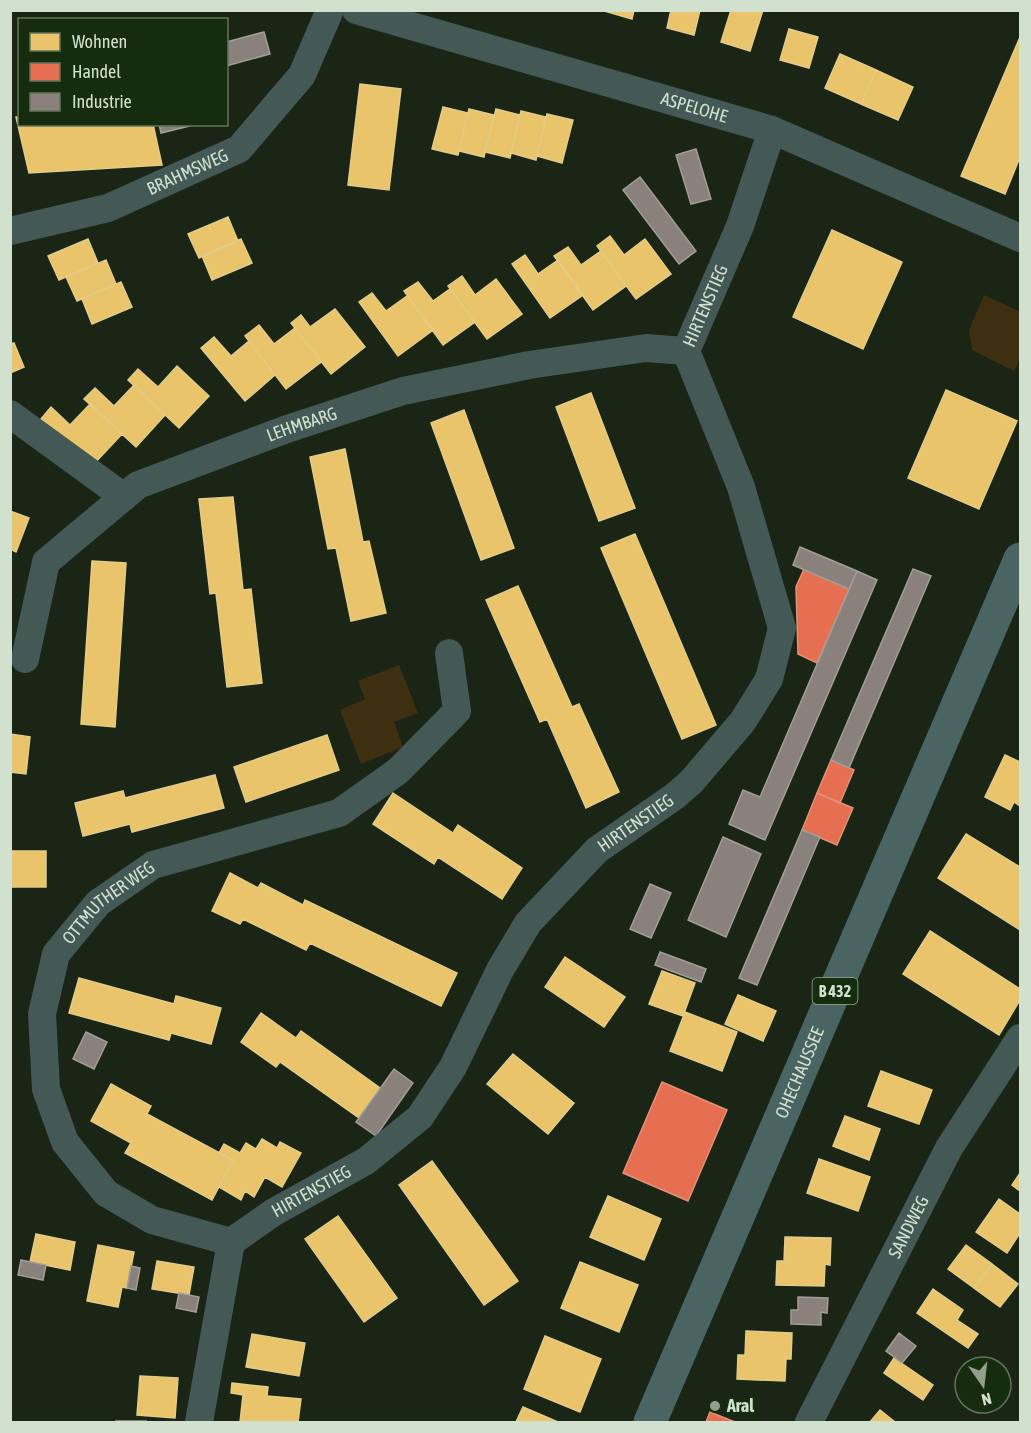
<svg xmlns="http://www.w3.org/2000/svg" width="1031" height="1433" font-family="'Asap Condensed',sans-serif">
<rect width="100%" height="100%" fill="#1a2515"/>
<!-- green -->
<path fill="#3f2f11" d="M 984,295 L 1020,312 L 1020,359 L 1014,371 L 972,350 L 969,330 Z
M 399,665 L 418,713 L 394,722 L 403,747 L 361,764 L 340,710 L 365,699 L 358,681 Z"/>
<!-- homes -->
<path fill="#e9c46a" stroke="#e2cc88" stroke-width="1.5" d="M 601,10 L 634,10 L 632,19 Z
M 671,10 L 700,10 L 694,35 L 667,28 Z
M 731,10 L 763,10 L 750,51 L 721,42 Z
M 789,29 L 818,37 L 809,68 L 780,60 Z
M 1020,37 L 1020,157 L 1005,194 L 961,176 Z
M 840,54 L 876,70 L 861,104 L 825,88 Z
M 876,70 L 913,87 L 898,120 L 861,104 Z
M 360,84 L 401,89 L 389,190 L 348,185 Z
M 443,107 L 468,113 L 458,155 L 432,149 Z
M 469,109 L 494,115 L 484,157 L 459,151 Z
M 496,109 L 520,115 L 510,158 L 485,152 Z
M 521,111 L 546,117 L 536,160 L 511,153 Z
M 547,114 L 573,120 L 562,163 L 537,156 Z
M 16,117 L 20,117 L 20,124 L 153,124 L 162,165 L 29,173 Z
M 228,217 L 238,241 L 199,258 L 188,234 Z
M 832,230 L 902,262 L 863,349 L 793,317 Z
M 610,236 L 624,255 L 645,239 L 671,274 L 636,299 L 597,246 Z
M 88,239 L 98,263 L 59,280 L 48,256 Z
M 241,239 L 252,263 L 212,280 L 202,256 Z
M 568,247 L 581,265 L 601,251 L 626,286 L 593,310 L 554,256 Z
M 525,255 L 538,274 L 558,260 L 583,295 L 550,318 L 512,264 Z
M 106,260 L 116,284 L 77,301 L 66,277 Z
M 462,276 L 475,295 L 496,279 L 522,314 L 487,339 L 448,286 Z
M 121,282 L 132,307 L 92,324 L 82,299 Z
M 418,282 L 433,301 L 450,289 L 475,322 L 443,345 L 404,291 Z
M 372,293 L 386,311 L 407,296 L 433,330 L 398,356 L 359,302 Z
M 335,309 L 365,347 L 331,374 L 291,323 L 301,315 L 310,327 Z
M 259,325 L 274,344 L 295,328 L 321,362 L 286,389 L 245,336 Z
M 214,337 L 231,356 L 249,341 L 275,375 L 245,401 L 201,348 Z
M 14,343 L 24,367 L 10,373 L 10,344 Z
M 177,366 L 209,396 L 179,428 L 128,380 L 138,369 L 158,387 Z
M 134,385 L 165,415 L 136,447 L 84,399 L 95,388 L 114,406 Z
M 946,390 L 1017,421 L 979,509 L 908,478 Z
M 591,393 L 635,508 L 599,521 L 556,407 Z
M 90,404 L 122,434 L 92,466 L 41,419 L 51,407 L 70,425 Z
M 464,410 L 514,548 L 481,560 L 431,423 Z
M 345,449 L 363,542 L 369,541 L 386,613 L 351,621 L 336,548 L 328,549 L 310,457 Z
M 233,497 L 243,590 L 251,589 L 262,683 L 227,687 L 216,593 L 210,594 L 199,499 Z
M 10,511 L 29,518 L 16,552 L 10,549 Z
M 635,534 L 716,725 L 682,739 L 601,548 Z
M 92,561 L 126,563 L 115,727 L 81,724 Z
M 518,586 L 572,707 L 579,704 L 619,792 L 586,808 L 547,719 L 540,722 L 486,600 Z
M 10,734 L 30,737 L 26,774 L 10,772 Z
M 327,735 L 339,770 L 246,802 L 234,767 Z
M 1005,755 L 1020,762 L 1020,806 L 1014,802 L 1010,810 L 985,797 Z
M 215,775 L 224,808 L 132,832 L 130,824 L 83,836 L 75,803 L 123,791 L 125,798 Z
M 393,793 L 453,833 L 458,825 L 522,868 L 502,899 L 438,857 L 434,864 L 373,824 Z
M 966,834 L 1020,867 L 1020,930 L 938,878 Z
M 10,851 L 46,851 L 46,887 L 10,887 Z
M 230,873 L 258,888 L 261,883 L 303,905 L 305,900 L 457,973 L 441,1006 L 310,943 L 306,950 L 243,919 L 240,924 L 212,911 Z
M 930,931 L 1020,989 L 1020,1000 L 999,1035 L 903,974 Z
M 565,957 L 625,997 L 604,1027 L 545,987 Z
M 662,971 L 695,983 L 683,1016 L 649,1004 Z
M 79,978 L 174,1004 L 176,996 L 221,1008 L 211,1044 L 171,1033 L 169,1040 L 69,1013 Z
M 738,995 L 776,1011 L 763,1041 L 725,1024 Z
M 685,1012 L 737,1032 L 722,1071 L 670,1051 Z
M 261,1013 L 296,1038 L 301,1031 L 380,1088 L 359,1118 L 280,1062 L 276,1067 L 241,1042 Z
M 513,1054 L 574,1103 L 548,1134 L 487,1084 Z
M 881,1071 L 932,1090 L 919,1124 L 868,1106 Z
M 111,1084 L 151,1106 L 147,1114 L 233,1160 L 212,1200 L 125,1153 L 131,1143 L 91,1121 Z
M 845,1116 L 880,1129 L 869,1160 L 833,1146 Z
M 262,1139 L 277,1148 L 280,1142 L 301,1153 L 282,1187 L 265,1177 L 254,1197 L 245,1191 L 241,1200 L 219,1187 L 233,1160 L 219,1153 L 224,1144 L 240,1153 L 246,1143 L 256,1149 Z
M 819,1159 L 870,1177 L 858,1211 L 807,1193 Z
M 432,1161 L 518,1281 L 484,1305 L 399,1185 Z
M 1020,1173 L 1020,1191 L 1012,1185 Z
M 608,1196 L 661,1219 L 644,1260 L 590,1237 Z
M 999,1199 L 1020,1214 L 1020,1233 L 1007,1253 L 976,1232 Z
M 338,1216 L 397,1298 L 364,1322 L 305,1239 Z
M 36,1234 L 75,1242 L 70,1270 L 30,1262 Z
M 785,1237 L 831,1238 L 830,1265 L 825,1264 L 824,1286 L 776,1285 L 777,1261 L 784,1261 Z
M 98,1245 L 134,1252 L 127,1288 L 122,1287 L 118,1307 L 87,1301 Z
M 966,1245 L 992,1264 L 974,1288 L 948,1269 Z
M 157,1261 L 194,1267 L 189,1295 L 152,1289 Z
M 580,1262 L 638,1285 L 619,1332 L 561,1308 Z
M 992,1264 L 1018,1284 L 1000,1307 L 974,1288 Z
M 933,1289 L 963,1310 L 957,1320 L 978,1334 L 968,1348 L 917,1313 Z
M 746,1331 L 792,1333 L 791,1359 L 786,1359 L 785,1381 L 737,1379 L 738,1355 L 745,1355 Z
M 252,1334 L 305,1343 L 299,1376 L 246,1367 Z
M 545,1336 L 601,1359 L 580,1412 L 524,1389 Z
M 894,1358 L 933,1385 L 923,1400 L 884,1373 Z
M 140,1376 L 178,1378 L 175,1418 L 137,1415 Z
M 232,1383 L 268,1387 L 267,1396 L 301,1399 L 298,1422 L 240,1422 L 243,1395 L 231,1393 Z
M 523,1407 L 558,1422 L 516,1422 Z
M 880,1410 L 895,1422 L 870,1422 Z"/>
<!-- shops -->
<path fill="#e76f51" stroke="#e19176" stroke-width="1.5" d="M 804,569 L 849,589 L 817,663 L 798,654 L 796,587 Z
M 831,760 L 854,770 L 840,803 L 817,793 Z
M 817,793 L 853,808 L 837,845 L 802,830 Z
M 662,1082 L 727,1110 L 688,1201 L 623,1173 Z
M 710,1412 L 735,1422 L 706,1422 Z"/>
<!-- industry -->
<path fill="#8a817c" stroke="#a09e95" stroke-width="1.5" d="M 264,32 L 270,54 L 226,66 L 226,42 Z
M 159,124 L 198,124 L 161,133 Z
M 696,149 L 711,199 L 691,204 L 676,155 Z
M 640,177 L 696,251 L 679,264 L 623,190 Z
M 800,547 L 857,571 L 849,589 L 793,565 Z
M 913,569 L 931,576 L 849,768 L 831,760 Z
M 857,571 L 877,580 L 765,840 L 729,824 L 743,790 L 760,797 Z
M 802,830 L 820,837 L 757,985 L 739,978 Z
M 723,837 L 761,854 L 726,937 L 688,920 Z
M 650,884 L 671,893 L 651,938 L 630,929 Z
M 660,952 L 706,969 L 701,982 L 655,965 Z
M 86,1032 L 107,1042 L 94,1069 L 73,1059 Z
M 394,1069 L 413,1083 L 376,1136 L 356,1122 Z
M 21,1260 L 46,1265 L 43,1280 L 18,1275 Z
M 131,1266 L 140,1268 L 136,1290 L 127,1288 Z
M 179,1293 L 199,1297 L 196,1312 L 176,1308 Z
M 798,1297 L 828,1298 L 827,1313 L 821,1312 L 821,1325 L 791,1324 L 791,1310 L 798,1310 Z
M 899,1333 L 916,1346 L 902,1363 L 886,1351 Z
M 116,1421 L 146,1421 L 146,1422 L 116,1422 Z"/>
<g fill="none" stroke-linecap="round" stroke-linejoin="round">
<!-- minor -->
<g stroke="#445856" stroke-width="28">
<path id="s1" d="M 356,10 L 772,130 L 1020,238"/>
<path id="s2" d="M 10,231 L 108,208 L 239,149 L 302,75 L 330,10"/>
<path d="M 10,414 L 124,497"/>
<path id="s3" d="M 25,659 L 46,562 L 138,485 L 287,429 L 403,391 L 529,365 L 646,348 L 686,351"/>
<path id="s4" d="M 231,1242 L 152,1220 L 106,1193 L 65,1142 L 46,1089 L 42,1014 L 56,954 L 98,903 L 153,865 L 339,813 L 398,771 L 457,711 L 449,653"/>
<path id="s5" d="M 199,1422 L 231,1242 L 274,1212 L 366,1161 L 420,1117 L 453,1067 L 500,970 L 528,923 L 597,850 L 675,796 L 692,781 L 743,721 L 769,679 L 782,628 L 741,487 L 686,351 L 740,226 L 772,130"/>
<path id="s6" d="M 809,1422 L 949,1148 L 1020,1038"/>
</g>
<!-- major -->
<path stroke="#496462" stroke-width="33" id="s7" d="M 650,1422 L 1020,559"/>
</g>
<!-- markers -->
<circle fill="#929f8d" stroke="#162c0e" stroke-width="2" cx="715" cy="1406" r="6"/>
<g text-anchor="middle" stroke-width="6" stroke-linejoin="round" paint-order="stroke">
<!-- shield labels -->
<rect fill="#162c0e" stroke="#9aaa94" stroke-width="1.5" x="812.5" y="978" width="45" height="26" rx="4.5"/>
<g font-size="16" font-weight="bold" fill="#d2e0ce">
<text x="835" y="997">B 432</text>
</g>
<!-- street labels -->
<g font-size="18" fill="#d2e0ce" stroke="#162c0e">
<text dy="6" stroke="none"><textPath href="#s1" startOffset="352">ASPELOHE</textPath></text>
<text dy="6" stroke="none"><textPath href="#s2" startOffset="188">BRAHMSWEG</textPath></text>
<text dy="6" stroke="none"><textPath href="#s5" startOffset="1374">HIRTENSTIEG</textPath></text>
<text dy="6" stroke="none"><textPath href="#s3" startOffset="394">LEHMBARG</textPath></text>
<text dy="6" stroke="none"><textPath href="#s5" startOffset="780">HIRTENSTIEG</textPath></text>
<text dy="6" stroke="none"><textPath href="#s4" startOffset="468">OTTMUTHER WEG</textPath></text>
<text dy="6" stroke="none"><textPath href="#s7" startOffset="380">OHECHAUSSEE</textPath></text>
<text dy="6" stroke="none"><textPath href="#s5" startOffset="278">HIRTENSTIEG</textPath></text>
<text dy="6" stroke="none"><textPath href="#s6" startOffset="219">SANDWEG</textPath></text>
</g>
<!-- poi labels -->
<g font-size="18" font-weight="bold" fill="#d2e0ce" stroke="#162c0e" text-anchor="start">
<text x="727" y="1412">Aral</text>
</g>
</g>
<!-- border -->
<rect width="1031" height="1433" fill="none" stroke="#d2e0ce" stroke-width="24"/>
<!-- legend -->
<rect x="18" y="18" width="210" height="108" fill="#162c0e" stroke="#61745b" stroke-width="1.5"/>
<rect x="30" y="33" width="30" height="18" fill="#e9c46a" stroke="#61745b" stroke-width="1.5"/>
<text x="72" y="48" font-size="18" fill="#d2e0ce">Wohnen</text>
<rect x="30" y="63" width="30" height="18" fill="#e76f51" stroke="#61745b" stroke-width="1.5"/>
<text x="72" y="78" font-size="18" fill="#d2e0ce">Handel</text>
<rect x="30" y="93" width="30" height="18" fill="#8a817c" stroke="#61745b" stroke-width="1.5"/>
<text x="72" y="108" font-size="18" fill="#d2e0ce">Industrie</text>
<!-- north arrow -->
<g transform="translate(983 1385) rotate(166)"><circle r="28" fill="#162c0e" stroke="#61745b" stroke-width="1.5"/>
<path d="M0-4.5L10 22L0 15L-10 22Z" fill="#929f8d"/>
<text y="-9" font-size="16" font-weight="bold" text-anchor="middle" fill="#d2e0ce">N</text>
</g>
</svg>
